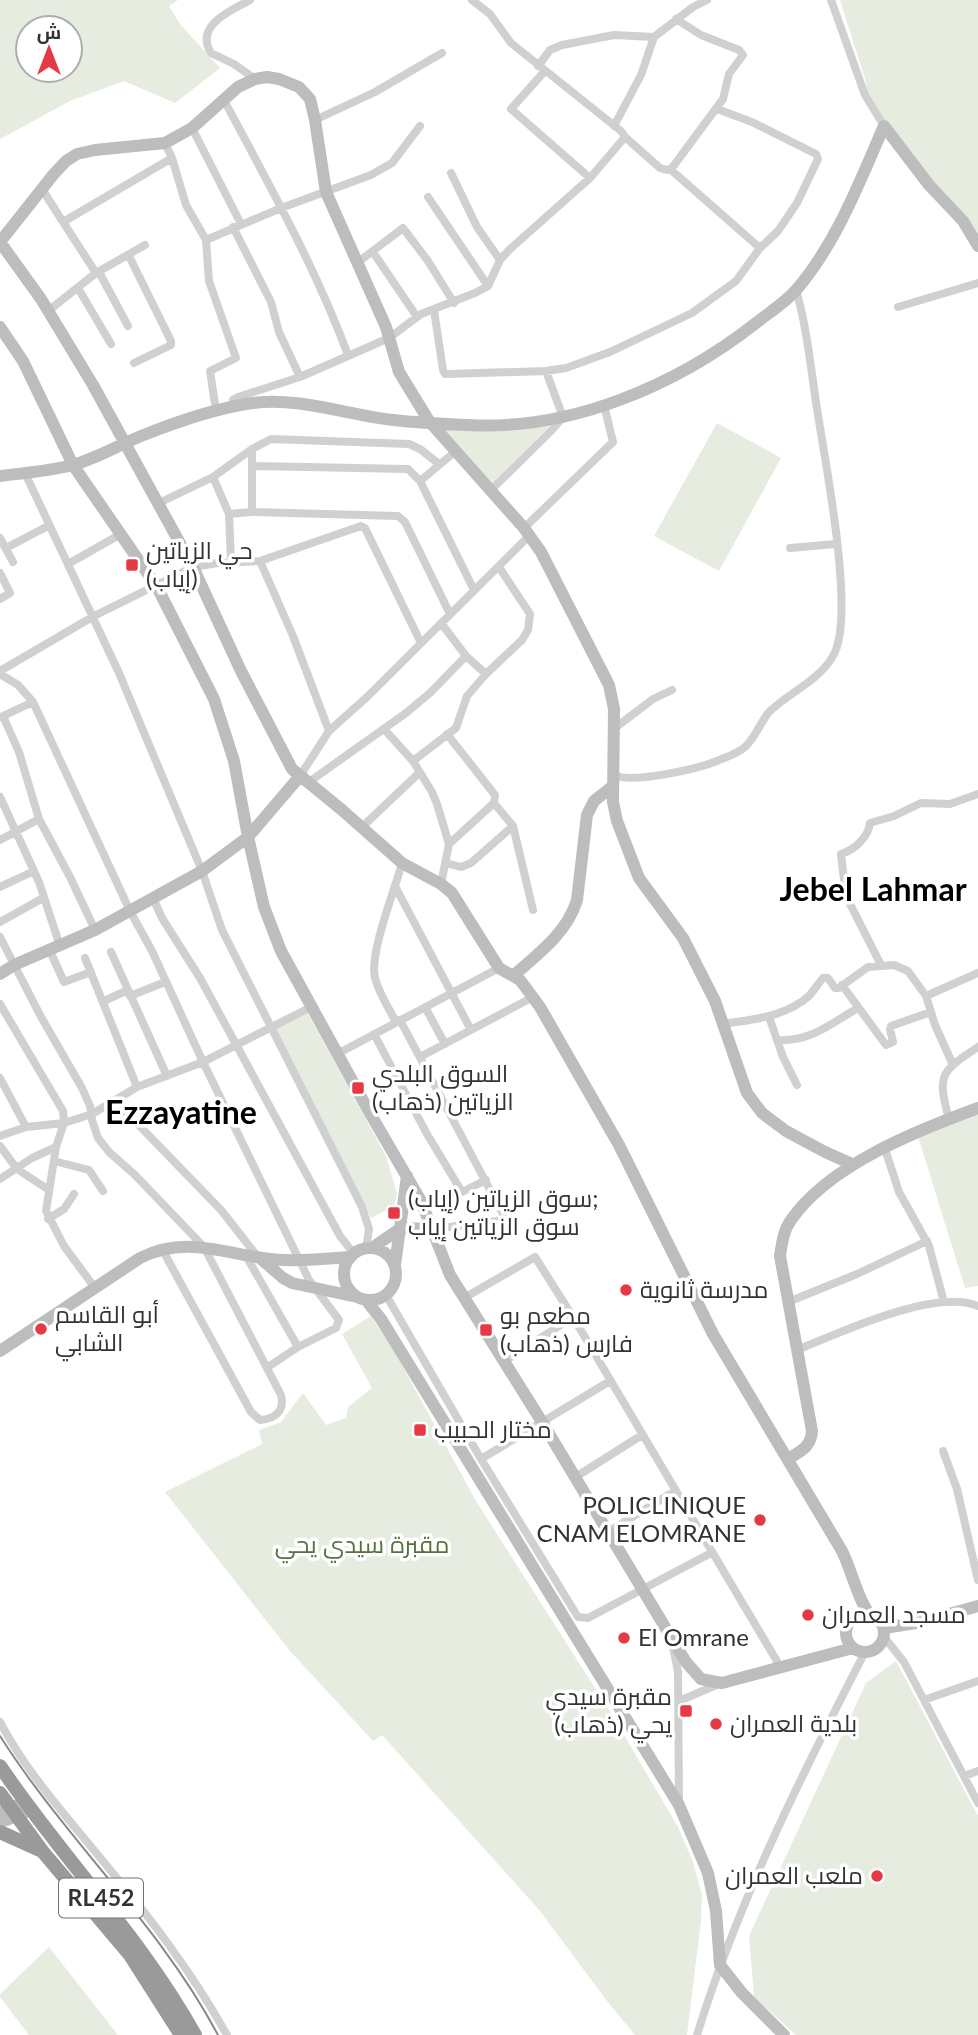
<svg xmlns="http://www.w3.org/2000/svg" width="978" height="2035" font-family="Lato,Cairo,sans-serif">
<rect width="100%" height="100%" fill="#fff"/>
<!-- green -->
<path fill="#e6ecdf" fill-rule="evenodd" d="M 0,0 L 178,0 L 169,6 L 180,24 L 220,68 L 175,103 L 124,81 L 70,101 L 0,139 ZM 28,28 L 70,28 L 70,70 L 28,70 Z
M 840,0 L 978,0 L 978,243 L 868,98 L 866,82 Z
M 556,420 L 490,485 L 438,427 Z
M 717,423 L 781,458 L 719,571 L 654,536 Z
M 307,1012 L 386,1156 L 397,1193 L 394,1206 L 371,1218 L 274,1028 Z
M 978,1111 L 978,1286 L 965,1288 L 917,1133 Z
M 371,1316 L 397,1356 L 476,1501 L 611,1713 L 678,1827 L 693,1862 L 702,1895 L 701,1920 L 687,2035 L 635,2035 L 607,2001 L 540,1911 L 382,1735 L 373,1741 L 290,1651 L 165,1492 L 262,1444 L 259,1430 L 281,1422 L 303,1393 L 326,1425 L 346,1418 L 348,1407 L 372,1388 L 342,1334 Z
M 896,1661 L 978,1816 L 978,2035 L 796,2035 L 754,1997 L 749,1936 L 866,1683 Z
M 49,1947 L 118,2035 L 29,2035 L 0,1997 L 0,1994 Z"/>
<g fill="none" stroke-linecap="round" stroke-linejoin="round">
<!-- street -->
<path stroke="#d0d0d0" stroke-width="8" d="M 250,0 C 231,11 194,25 211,53 L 234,64 L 255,79
M 831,0 L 865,95 L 884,126
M 538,66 L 550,50 L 562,45 L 614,35 L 654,37 L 693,7 L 707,0
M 544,72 L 511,109 L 590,178
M 224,100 C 268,183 315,266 348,355
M 315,120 L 375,92 L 442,53
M 614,126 L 641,75 L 654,37
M 192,128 L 241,224
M 625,137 L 660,168 L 667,170 L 672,168 L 723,99 L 729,74 L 743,55 L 739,50 L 701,35 L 676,19
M 165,143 L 172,158 L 186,205 L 206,240 L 281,208 L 371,175 L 392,163 L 420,126
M 670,169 L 760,248
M 451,173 L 477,227 L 500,260
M 42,189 L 63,222 L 172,158
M 428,197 L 488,286
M 63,222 L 96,273
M 233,227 L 271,302 L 279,332 L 300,377
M 206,240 L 209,281 L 236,358 L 210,371 L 216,411
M 373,252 L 417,317
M 129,256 L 171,341 L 171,345 L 167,347 L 134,363
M 357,263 L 403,228 L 428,261 L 454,303
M 99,272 L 128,326
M 78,288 L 111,344
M 898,307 L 978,283
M 434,310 L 443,370 L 445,374 L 448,374 L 546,371 L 566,368 L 610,352 L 692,313 L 736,281 L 760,248 L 778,231 L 797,203 L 818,159 L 816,154 L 752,122 L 717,109
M 48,311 L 96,273 L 145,245
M 234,406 L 233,400 L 238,397 L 300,377 L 389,338 L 421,314 L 475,293 L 488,286 L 500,260 L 510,249 L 590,178 L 625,137 L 621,131 L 511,43 L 490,14 L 472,0
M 252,449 L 252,512
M 252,466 L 408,469 L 420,481 L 474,590
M 25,473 L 119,673 L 202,871 L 222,930 L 362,1207 L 369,1229 L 366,1249
M 213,477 L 229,514 L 231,561
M 420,481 L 456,451
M 491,490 L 553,429 L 563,417 L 546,371
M 157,504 L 213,477 L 252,449 L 271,439 L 409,444 L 420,449 L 439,464
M 229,514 L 252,512 L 398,516 L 405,522 L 450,614
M 524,528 L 613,442 L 604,405
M 0,538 L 13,562
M 6,548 L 48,526
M 790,548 L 836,544
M 260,561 L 293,636 L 329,731
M 68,564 L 121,534
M 0,573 L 10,593 L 0,599
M 441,623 L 466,656 L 486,674
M 0,671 L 94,616 L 193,567 L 218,563 L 260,561 L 361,526 L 365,528 L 421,643
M 0,674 L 18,685 L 33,702 L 130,911 L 152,951 L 203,1062 L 309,1280 L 339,1320 L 336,1328 L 298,1347 L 268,1367
M 3,716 L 19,752 L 39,819 L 70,877 L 95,930
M 1,717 L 33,702
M 615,728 L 653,699 L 672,690
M 384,729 L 413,761 L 432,792 L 437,804 L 449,844 L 441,884
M 447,734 L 495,795 L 494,803 L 449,844
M 413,761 L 456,728 L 467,696 L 486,674 L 522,640 L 528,630 L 530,614 L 499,567
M 614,775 C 632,784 697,769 717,761 C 726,757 737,754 745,747 C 755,738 760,723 769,712 C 789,692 823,679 835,652 C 854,609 826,466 818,415 C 811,373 808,331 796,290
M 300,776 L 329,731 L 367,697 L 530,535
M 309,782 L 406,713 L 431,692 L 466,656
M 0,797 L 39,882 L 60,946
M 494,803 L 513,826 L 533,910
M 362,827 L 419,773
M 0,840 L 39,819
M 446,863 L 461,867 L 471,863 L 513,826
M 0,887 L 34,871
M 396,888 L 471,1030
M 153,898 L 162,918 L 200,978 L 340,1236 L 354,1254
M 0,922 L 43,898
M 0,937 L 40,1015 L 82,1088 L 90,1106 L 92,1120 L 98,1138 L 109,1152 L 135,1175 L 204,1247 L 281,1395 C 285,1411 275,1419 260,1420 L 251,1412 L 162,1249
M 50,951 L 64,982 L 91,972
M 111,952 L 167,1076
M 85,958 L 137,1087
M 881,965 L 846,896 L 841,854 C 854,850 868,838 870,823 L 894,816 L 921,803 L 950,804 L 978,794
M 842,985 L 886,1045 L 893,1042 L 890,1029 L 891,1026 L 931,1012
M 130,996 L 165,982
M 926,996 L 978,973
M 104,1001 L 128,990
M 0,1004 L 63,1111 L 64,1123 L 56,1147 L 46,1211 L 64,1246 L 95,1288
M 425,1007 L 445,1044
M 769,1017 L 783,1057 L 797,1085
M 400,1020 L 506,1220 L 433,1229
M 396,1022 C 389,1009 379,993 375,978 C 369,953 395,890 402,863
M 724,1024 C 754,1019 785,1017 809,996 C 814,990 818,984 823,978 L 828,978 L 835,988 L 839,988 L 868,967 L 894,965 L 908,971 L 926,996 L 935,1025 L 953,1065
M 374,1034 L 427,1134 L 462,1192 L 486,1180
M 777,1040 C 811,1042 830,1024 858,1008
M 337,1054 L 499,968
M 420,1057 L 533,997
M 0,1078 L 26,1127
M 106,1108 L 120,1110 L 128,1114 L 221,1210 L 258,1257
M 949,1119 C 937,1075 940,1072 978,1047
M 0,1136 L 26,1127 L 64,1123 L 92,1114 L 137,1087 L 203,1062 L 311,1007
M 0,1146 L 17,1169 L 49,1190
M 885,1149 L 899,1192 L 929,1246 L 944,1302
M 54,1161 L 89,1170 L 103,1191
M 0,1179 L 32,1158 L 56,1147
M 48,1219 L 64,1209 L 74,1194
M 245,1254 L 298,1347
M 386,1295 L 481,1459 L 578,1617 L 588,1618 L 711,1553
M 464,1298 L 535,1257 L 573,1317 L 781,1668
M 788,1302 L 857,1274 L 927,1241
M 797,1350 C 839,1333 934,1288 978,1306
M 505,1361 L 573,1317
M 943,1451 L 957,1489 L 978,1580
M 481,1459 L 610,1381
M 574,1478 L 642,1435
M 608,1532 L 675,1491
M 884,1637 L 904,1662 L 978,1803
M 673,1647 L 678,1672 L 679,1802
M 924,1700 L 978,1681
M 679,1701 L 719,1684
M 0,1722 C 27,1773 66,1816 102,1860 C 148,1915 192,1972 227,2035
M 964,1776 L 978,1771
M 697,2035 C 738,1902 801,1776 865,1652"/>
<!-- secondary -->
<path stroke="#bdbdbd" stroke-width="12" d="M 0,242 L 41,299 L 93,385 L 193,567 L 241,671 L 292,769 L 342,810 L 402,863 L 441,884 L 452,893 L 499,968 L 520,980 L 540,1007 L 619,1145 L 713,1334 L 842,1551 C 852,1571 857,1598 870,1615
M 0,242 L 53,175 L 66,161 L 77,154 L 95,150 L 165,143 L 192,128 L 238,87 L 255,79 L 267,77 L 279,79 L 299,87 L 310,99 L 315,120 L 326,192 L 386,327 L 399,372 L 429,421 L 524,528 L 541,552 L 609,685 L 614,709 L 613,802 L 617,821 L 639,878 L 683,938 L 715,1001 L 747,1093 L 762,1113 L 786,1131 L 825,1152 L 852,1164
M 0,327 L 23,361 L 73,465 L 157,587 L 214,699 L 234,761 L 248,837 L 264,907 L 281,951 L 371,1115 L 421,1201 L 450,1275 L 542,1422 L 686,1662 L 701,1679 L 722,1683 L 853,1648
M 0,476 C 24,473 50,471 73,465 C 97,458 119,445 141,436 C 176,422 215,408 253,403 C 301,397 347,415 394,420 C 419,423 444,424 468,425 C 571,431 677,385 756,323 C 770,312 786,302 797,289 C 837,242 860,181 884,126 L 929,185 L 963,221 L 978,246
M 0,974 L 14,965 L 95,930 L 202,871 L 248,837 L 300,776
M 513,976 C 539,953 567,933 577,900 L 587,815 L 594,801 L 613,786
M 372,1248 L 401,1228 L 433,1229
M344 1274a26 26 0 1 1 52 0a26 26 0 1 1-52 0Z
M 260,1258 L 283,1278 L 292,1283 L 357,1297
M 395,1265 L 407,1176
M 366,1300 L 381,1319 L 679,1805 L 708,1873 L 716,1911 L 720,1965 L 742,1993 L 784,2035
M 0,1351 L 140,1258 C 191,1232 233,1259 285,1260 C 307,1261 329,1258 351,1257
M 788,1459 C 801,1451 811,1447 812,1431 L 780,1256 C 782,1244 783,1231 791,1220 C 829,1165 916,1131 978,1108
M846 1633a19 19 0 1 1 38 0a19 19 0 1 1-38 0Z
M 884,1628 L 916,1623 L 978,1606
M 0,1813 L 25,1802
M 0,1822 L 23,1814"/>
<!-- highway -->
<path stroke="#9a9a9a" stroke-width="14" d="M 0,1766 C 62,1858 141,1937 195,2035
M 0,1793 L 43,1852 L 130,1955 L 181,2035
M 0,1832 L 40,1850"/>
<!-- tram -->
<path stroke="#888" stroke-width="2" d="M 0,1736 C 66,1840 160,1925 218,2035"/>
</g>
<!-- markers -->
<g fill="#e63946" stroke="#fff" stroke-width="2.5">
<rect x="125" y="558" width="14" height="14" rx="3.5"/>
<rect x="351" y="1081" width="14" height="14" rx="3.5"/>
<rect x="387" y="1206" width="14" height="14" rx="3.5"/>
<circle cx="626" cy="1290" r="7"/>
<circle cx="41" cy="1329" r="7"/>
<rect x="479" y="1323" width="14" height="14" rx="3.5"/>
<rect x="413" y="1423" width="14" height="14" rx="3.5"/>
<circle cx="760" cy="1520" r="7"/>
<circle cx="808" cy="1615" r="7"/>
<circle cx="624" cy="1638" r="7"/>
<rect x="679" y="1704" width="14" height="14" rx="3.5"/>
<circle cx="716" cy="1724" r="7"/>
<circle cx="877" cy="1876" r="7"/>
</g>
<g text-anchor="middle" stroke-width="7" stroke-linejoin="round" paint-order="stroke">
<!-- shield labels -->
<rect fill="#fff" stroke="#707070" stroke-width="2" x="59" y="1878.5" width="84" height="39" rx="5"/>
<g font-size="23" font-weight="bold" fill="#333">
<text x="101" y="1906">RL452</text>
</g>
<!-- poi labels -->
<g font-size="24" fill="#333" stroke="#fff" text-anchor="start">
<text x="146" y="559">حي الزياتين<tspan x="146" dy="28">(إياب)</tspan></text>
<text x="372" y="1082">السوق البلدي<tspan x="372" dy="28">الزياتين (ذهاب)</tspan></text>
<text x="408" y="1207">سوق الزياتين (إياب);<tspan x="408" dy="28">سوق الزياتين إياب</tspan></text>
<text x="640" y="1298">مدرسة ثانوية</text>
<text x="55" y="1323">أبو القاسم<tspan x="55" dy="28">الشابي</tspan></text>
<text x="500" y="1324">مطعم بو<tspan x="500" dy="28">فارس (ذهاب)</tspan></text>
<text x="434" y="1438">مختار الحبيب</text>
<text x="746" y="1514" text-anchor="end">POLICLINIQUE<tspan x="746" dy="28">CNAM ELOMRANE</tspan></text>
<text x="822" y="1623">مسجد العمران</text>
<text x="638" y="1646">El Omrane</text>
<text x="672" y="1705" text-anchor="end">مقبرة سيدي<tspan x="672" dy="28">يحي (ذهاب)</tspan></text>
<text x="730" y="1732">بلدية العمران</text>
<text x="863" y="1884" text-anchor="end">ملعب العمران</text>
</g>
<!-- park labels -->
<g font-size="24" fill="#56703f" stroke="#fff">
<text x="362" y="1553">مقبرة سيدي يحي</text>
</g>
<!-- district labels -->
<g font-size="32" font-weight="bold" fill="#000" stroke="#fff">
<text x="873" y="901">Jebel Lahmar</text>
<text x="181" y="1124">Ezzayatine</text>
</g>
</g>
<!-- north arrow -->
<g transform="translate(49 49)"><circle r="33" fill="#ffffff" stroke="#adadad" stroke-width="2"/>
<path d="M0-5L12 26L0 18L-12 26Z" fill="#e63946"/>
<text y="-10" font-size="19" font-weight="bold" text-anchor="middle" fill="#333333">ش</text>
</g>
</svg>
